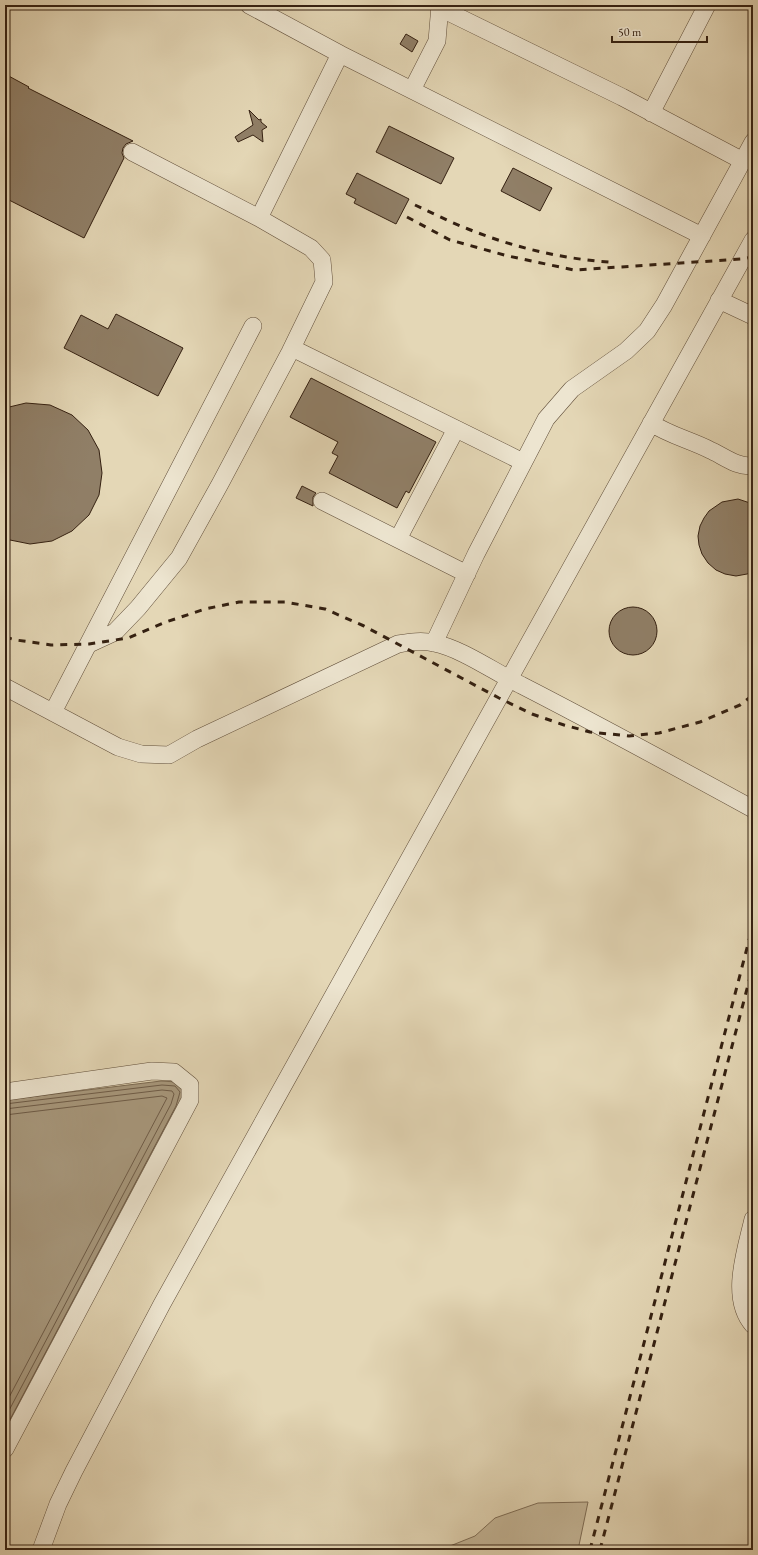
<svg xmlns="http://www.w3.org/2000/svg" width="758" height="1555" font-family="'EB Garamond',serif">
<rect width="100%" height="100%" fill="#e4d7b6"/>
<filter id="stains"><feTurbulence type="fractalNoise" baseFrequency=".005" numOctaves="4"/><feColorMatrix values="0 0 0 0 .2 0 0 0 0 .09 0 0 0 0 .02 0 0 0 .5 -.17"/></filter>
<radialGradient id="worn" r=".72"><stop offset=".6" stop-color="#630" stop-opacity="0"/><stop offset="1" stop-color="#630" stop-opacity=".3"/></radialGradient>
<!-- green -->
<path fill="#c6b89a" stroke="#7d6c56" d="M 588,1502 L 578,1550 L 440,1550 L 475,1536 L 495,1518 L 538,1503 Z"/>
<!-- water -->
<path fill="#a8997e" stroke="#7a6952" d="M 161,1081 L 177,1082 L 185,1091 L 180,1107 L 5,1437 L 5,1100 Z"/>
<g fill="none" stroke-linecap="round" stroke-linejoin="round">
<!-- shore -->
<path stroke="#6e5c48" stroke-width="1" d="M 5,1104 L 162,1085 L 175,1086 L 180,1092 L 176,1106 L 5,1429
M 5,1109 L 162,1090 L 172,1091 L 174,1094 L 171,1104 L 5,1418
M 5,1115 L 162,1096 L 167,1098 L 5,1405"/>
</g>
<!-- building -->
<path fill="#907f67" stroke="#342011" d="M 406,34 L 418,41 L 412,52 L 400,44 Z
M 5,74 L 29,87 L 28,88 L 133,141 L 126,144 L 123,148 L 122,153 L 124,158 L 84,238 L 5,198 Z
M 249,110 L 259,120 L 261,119 L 261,122 L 267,127 L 262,130 L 263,142 L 253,135 L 238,142 L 235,137 L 253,125 Z
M 389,126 L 454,158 L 441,184 L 376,152 Z
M 513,168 L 552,188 L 540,211 L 501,191 Z
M 357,173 L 409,199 L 396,224 L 354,203 L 356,199 L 346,194 Z
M 116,314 L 183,348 L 158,396 L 64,348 L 81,315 L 108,329 Z
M 311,378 L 436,442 L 409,493 L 406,491 L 397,508 L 329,473 L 338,456 L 332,453 L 338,442 L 290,417 Z
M 26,403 L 50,405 L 72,415 L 88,430 L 99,450 L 102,473 L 99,495 L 89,515 L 72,531 L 52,541 L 30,544 L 5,539 L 5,408 Z
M 302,486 L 316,493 L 313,497 L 313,506 L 296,498 Z
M 738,499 L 753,504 L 753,572 L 747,574 L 736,576 L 725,574 L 716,570 L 708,563 L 702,554 L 699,545 L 698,536 L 700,526 L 704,518 L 709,511 L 722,502 Z
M609 631a24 24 0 1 1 48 0a24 24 0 1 1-48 0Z"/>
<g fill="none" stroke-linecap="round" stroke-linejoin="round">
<defs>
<path id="minor" d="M 249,5 L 340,54 L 702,236
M 440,8 L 622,97 L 743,161
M 412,90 L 437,41 L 440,5
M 651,113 L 707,5
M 259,218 L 340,54
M 719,300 L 753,316
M 292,348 L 523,462
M 651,423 C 669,435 690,440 710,450 C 722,455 739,469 753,465
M 322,501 L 467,574
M 398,539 L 456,429
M 434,643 L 476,554 L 546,419 L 572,389 L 626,351 L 647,331 L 664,305 L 753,142
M 89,644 L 115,632 L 138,608 L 179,558 L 220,484 L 290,352 L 324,282 L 322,260 L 311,248 L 259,218 L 132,152
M 5,687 L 118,747 L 141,754 L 169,755 L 197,739 L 398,644 C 410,642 422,640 434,643 C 463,649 494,672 521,685 C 599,725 676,767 753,809
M 53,712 L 253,326
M 5,1092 L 152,1071 L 174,1072 L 190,1085 L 190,1100 L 5,1449
M 753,1219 C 746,1250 729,1298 753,1325
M 41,1550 L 58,1504 L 74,1471 L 162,1304 L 753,240"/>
</defs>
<!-- minor casing -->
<use href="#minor" stroke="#604e3a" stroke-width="18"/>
<!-- minor -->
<use href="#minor" stroke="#ede5d0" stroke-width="17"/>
<!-- rail -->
<path stroke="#342011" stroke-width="3" stroke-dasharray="7 7" stroke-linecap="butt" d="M 415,205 C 432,213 450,222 468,229 C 513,247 561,259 610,262
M 407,217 L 450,240 L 508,256 L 574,270 L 742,259 L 753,257
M 5,637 L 16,640 L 51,645 L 89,644 L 128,638 L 166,622 L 205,609 L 239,602 L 285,602 L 325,609 L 364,626 L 499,698 L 532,714 L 564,725 L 590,732 L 629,736 L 659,733 L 700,722 L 740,705 L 753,695
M 590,1550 L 753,925
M 600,1550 L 753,966"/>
</g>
<!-- margin -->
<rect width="758" height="1555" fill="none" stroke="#e4d7b6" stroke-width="20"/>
<rect x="6" y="6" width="746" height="1543" fill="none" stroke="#342011" stroke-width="2"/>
<rect x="10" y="10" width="738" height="1535" fill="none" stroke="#342011"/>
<!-- scale -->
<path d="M612 36v6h95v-6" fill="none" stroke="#342011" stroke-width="2"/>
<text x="618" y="36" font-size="12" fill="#342011" stroke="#ede5d0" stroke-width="3" paint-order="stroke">50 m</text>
<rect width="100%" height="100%" filter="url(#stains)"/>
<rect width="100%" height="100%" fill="url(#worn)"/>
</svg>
